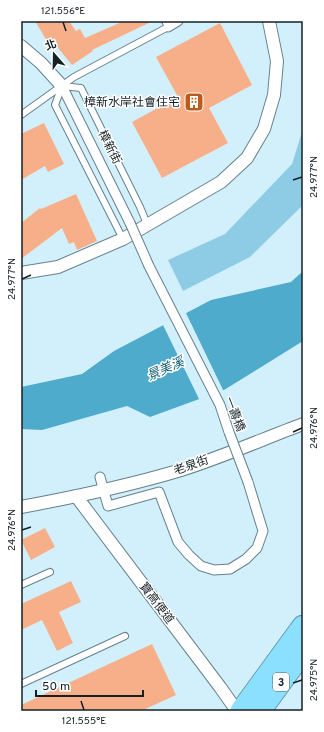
<svg xmlns="http://www.w3.org/2000/svg" width="324" height="732" font-family="Overpass,'Noto Sans TC',sans-serif">
<rect width="100%" height="100%" fill="#d2f0fc"/>
<!-- green -->
<path fill="#8dcce4" d="M 303,129 L 303,205 L 250,257 L 183,291 L 168,260 L 225,234 L 292,164 Z"/>
<!-- water -->
<path fill="#4fabcb" d="M 303,271 L 303,341 L 224,390 L 150,417 L 127,406 L 42,430 L 21,429 L 21,387 L 82,374 L 114,351 L 211,300 L 291,282 Z"/>
<!-- pier -->
<path fill="#d2f0fc" d="M 185,311 L 224,392 L 200,401 L 162,323 Z"/>
<!-- building -->
<path fill="#f7af8a" d="M 35,21 L 69,21 L 76,31 L 80,29 L 85,38 L 124,21 L 153,21 L 92,50 L 93,51 L 72,65 L 54,43 L 50,46 Z
M 220,23 L 252,85 L 209,108 L 228,143 L 162,178 L 132,122 L 178,97 L 156,57 Z
M 44,123 L 64,164 L 48,172 L 45,166 L 21,180 L 21,134 Z
M 76,194 L 97,241 L 77,250 L 74,242 L 69,244 L 62,228 L 21,259 L 21,223 L 40,208 L 41,209 Z
M 45,528 L 55,547 L 31,560 L 21,540 Z
M 71,581 L 81,602 L 59,612 L 73,643 L 57,651 L 42,620 L 21,630 L 21,604 Z
M 152,644 L 176,695 L 141,711 L 21,711 L 21,705 Z"/>
<g fill="none" stroke-linecap="round" stroke-linejoin="round">
<defs>
<path id="service" d="M 62,86 L 81,88 L 140,207 L 147,224
M 62,86 L 55,105 L 123,239
M 21,115 L 74,77 L 168,27 L 165,21
M 21,585 L 50,572
M 21,684 L 125,636"/>
<path id="pedestrian" d="M 168,27 L 178,21
M 62,86 L 130,223
M 149,266 L 220,405 L 229,432
M 100,477 L 108,506 L 159,492 L 178,542 L 189,555 L 201,566 L 214,570 L 230,569 L 246,559 L 257,548 L 263,531 L 248,482"/>
<path id="minor" d="M 21,46 L 41,63 L 62,86
M 21,273 L 58,267 L 123,239 L 221,182 L 247,158 L 264,129 L 274,95 L 277,61 L 269,21
M 76,496 L 220,687 L 237,711
M 21,507 C 75,497 128,486 181,470 C 222,457 263,439 303,424"/>
<path id="motorway" d="M 241,711 L 303,626
M 260,711 L 303,652"/>
</defs>
<!-- service casing -->
<use href="#service" stroke="#66818c" stroke-width="8"/>
<!-- pedestrian casing -->
<use href="#pedestrian" stroke="#66818c" stroke-width="11"/>
<!-- minor casing -->
<use href="#minor" stroke="#66818c" stroke-width="14"/>
<!-- motorway casing -->
<use href="#motorway" stroke="#629cb3" stroke-width="23"/>
<!-- service -->
<use href="#service" stroke="#fff" stroke-width="6"/>
<!-- pedestrian -->
<use href="#pedestrian" stroke="#fff" stroke-width="9"/>
<!-- minor -->
<use href="#minor" stroke="#fff" stroke-width="12"/>
<!-- motorway -->
<use href="#motorway" stroke="#8bdfff" stroke-width="21"/>
<defs>
<path id="pedestrian-bridge" d="M 130,223 L 149,266
M 229,432 L 248,482"/>
</defs>
<!-- pedestrian-bridge casing -->
<use href="#pedestrian-bridge" stroke="#66818c" stroke-width="11" stroke-linecap="butt"/>
<!-- pedestrian-bridge -->
<use href="#pedestrian-bridge" stroke="#fff" stroke-width="9"/>
</g>
<!-- ticks -->
<path fill="none" stroke="#152025" stroke-width="1.5" d="M 63,22 L 66,31M 293,180 L 302,177M 22,279 L 31,275M 293,432 L 302,428M 22,530 L 31,527M 293,683 L 302,680M 81,701 L 84,710"/>
<!-- icons -->
<defs>
<symbol id="building-square" viewBox="-11 -11 22 22"><rect x="-9" y="-9" width="18" height="18" rx="4" fill="#bc5b1c" stroke="#fff"/><path d="M-4-6H4V6H1V3H-1V6H-4ZM-2.5-4.3h1.7v1.8h-1.7ZM.8-4.3h1.7v1.8H.8ZM-2.5-1h1.7V.8h-1.7ZM.8-1h1.7V.8H.8Z" fill="#fff"/></symbol>
</defs>
<g fill-rule="evenodd">
<use href="#building-square" x="183" y="91" width="22" height="22"/>
</g>
<g text-anchor="middle" stroke-width="3" stroke-linejoin="round" paint-order="stroke">
<!-- shield labels -->
<rect fill="#fff" stroke="#5b6366" stroke-width="1" x="273" y="673" width="16" height="18" rx="3"/>
<g font-size="11" font-weight="bold" fill="#152025">
<text x="281" y="686">3</text>
</g>
<!-- poi labels -->
<g font-size="12" fill="#152025" stroke="#fff" text-anchor="end">
<text x="180" y="106">樟新水岸社會住宅</text>
</g>
<!-- street labels -->
<g font-size="12" fill="#152025" stroke="#fff">
<text transform="translate(110 147) rotate(63)" y="4">樟新街</text>
<text transform="translate(235 414) rotate(69)" y="4">一壽橋</text>
<text transform="translate(191 465) rotate(-19)" y="4">老泉街</text>
<text transform="translate(157 603) rotate(53)" y="4">寶高便道</text>
</g>
<!-- water labels -->
<g font-size="13" font-style="italic" fill="#0b586f" stroke="#fff">
<text transform="translate(165 368) rotate(-24)" y="5">景美溪</text>
</g>
</g>
<!-- border -->
<rect width="324" height="732" fill="none" stroke="#ffffff" stroke-width="44"/>
<!-- north arrow -->
<g transform="translate(54 54) rotate(340)" stroke="#ffffff" stroke-width="3" paint-order="stroke">
<path d="M0-3L7 15L0 10L-7 15Z" fill="#152025"/>
<text y="-6" font-size="11" font-weight="bold" text-anchor="middle" fill="#152025">北</text>
</g>
<!-- scale -->
<path d="M36 690v6h107v-6" fill="none" stroke="#152025" stroke-width="2"/>
<text x="42" y="690" font-size="12" fill="#152025" stroke="#ffffff" stroke-width="3" paint-order="stroke">50 m</text>
<rect x="22" y="22" width="280" height="688" fill="none" stroke="#152025" stroke-width="1.5"/>
<g font-size="10" text-anchor="middle" fill="#152025">
<text x="63" y="14">121.556°E</text>
<text transform="translate(313 177) rotate(-90)" y="4">24.977°N</text>
<text transform="translate(11 279) rotate(-90)" y="4">24.977°N</text>
<text transform="translate(313 428) rotate(-90)" y="4">24.976°N</text>
<text transform="translate(11 530) rotate(-90)" y="4">24.976°N</text>
<text transform="translate(313 680) rotate(-90)" y="4">24.975°N</text>
<text x="84" y="724">121.555°E</text>
</g>
</svg>
